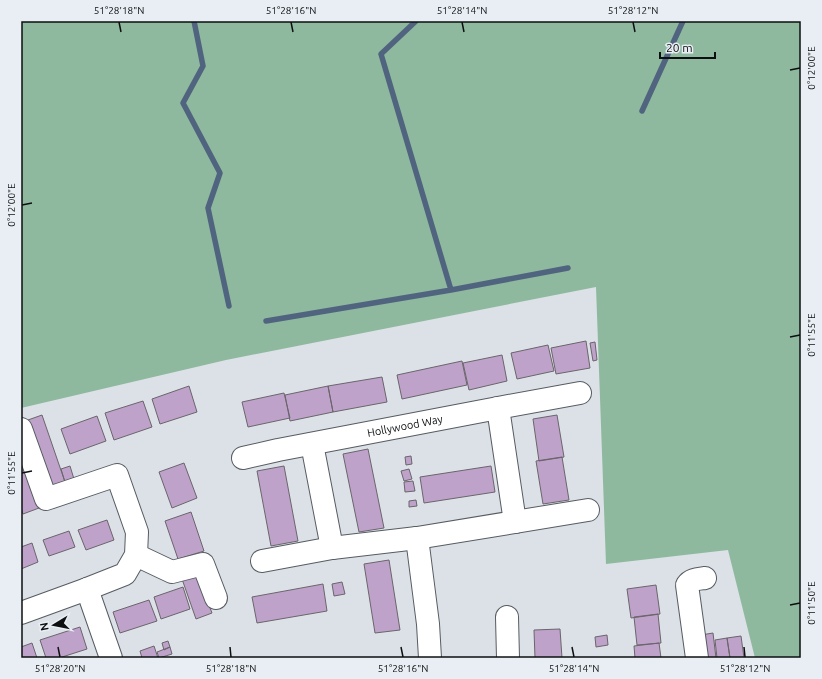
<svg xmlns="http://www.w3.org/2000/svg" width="822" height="679" font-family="Ubuntu,sans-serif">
<rect width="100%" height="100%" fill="#dbe1e7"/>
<!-- green -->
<path fill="#8eb99e" d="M 21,21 L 801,21 L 801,658 L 755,658 L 728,550 L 606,564 L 596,287 L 226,360 L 21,408 Z"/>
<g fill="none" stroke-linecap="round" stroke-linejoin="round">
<!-- stream -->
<path stroke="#50647f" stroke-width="5.5" d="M 194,21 L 203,66 L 183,103 L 220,173 L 208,208 L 229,306
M 416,21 L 381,54 L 451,290
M 642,111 L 683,21
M 266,321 L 451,290 L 568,268"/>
</g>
<!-- building -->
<path fill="#bfa2ca" stroke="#6a656b" d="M 586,341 L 590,368 L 556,374 L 551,348 Z
M 595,342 L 597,360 L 593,361 L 590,343 Z
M 548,345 L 554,371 L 517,379 L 511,353 Z
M 502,355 L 507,381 L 469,390 L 463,363 Z
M 462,361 L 467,385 L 402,399 L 397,375 Z
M 382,377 L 387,402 L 333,412 L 328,386 Z
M 189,386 L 197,412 L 160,424 L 152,399 Z
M 328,386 L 333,412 L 290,421 L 285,395 Z
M 284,393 L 290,418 L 248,427 L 242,402 Z
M 143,401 L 152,427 L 114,440 L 105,413 Z
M 42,415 L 65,482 L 52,487 L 28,420 Z
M 557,415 L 564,457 L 539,461 L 533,419 Z
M 97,416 L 106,441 L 70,454 L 61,429 Z
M 368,449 L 384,528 L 359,532 L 343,454 Z
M 411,456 L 412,464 L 406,465 L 405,457 Z
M 562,457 L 569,500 L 543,504 L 536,461 Z
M 21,460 L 39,508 L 23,514 L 21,508 Z
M 184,463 L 197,498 L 172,508 L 159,472 Z
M 70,466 L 74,479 L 65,482 L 61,469 Z
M 284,466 L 298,541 L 271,546 L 257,471 Z
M 491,466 L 495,492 L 424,503 L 420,477 Z
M 409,469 L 412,479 L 404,481 L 401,471 Z
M 413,481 L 415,491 L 405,492 L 404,482 Z
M 416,500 L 417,506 L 409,507 L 409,501 Z
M 191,512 L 204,551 L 178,559 L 165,521 Z
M 107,520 L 114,540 L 86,550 L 78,530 Z
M 69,531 L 75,547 L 49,556 L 43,540 Z
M 32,543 L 38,562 L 21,569 L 21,547 Z
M 389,560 L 400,630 L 375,633 L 364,564 Z
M 197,574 L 212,613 L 196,619 L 182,579 Z
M 342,582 L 345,594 L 334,596 L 332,584 Z
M 323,584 L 327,611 L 257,623 L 252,597 Z
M 656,585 L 660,614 L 631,618 L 627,589 Z
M 183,587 L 190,609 L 161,619 L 154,597 Z
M 149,600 L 157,621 L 120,633 L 113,612 Z
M 658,614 L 661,643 L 637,645 L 634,617 Z
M 80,627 L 87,649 L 59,658 L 46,658 L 40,640 Z
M 560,629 L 562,658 L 535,658 L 534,630 Z
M 713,633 L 716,658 L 704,658 L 701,635 Z
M 607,635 L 608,645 L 596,647 L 595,637 Z
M 741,636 L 744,658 L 730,658 L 727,638 Z
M 727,638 L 730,658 L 717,658 L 715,640 Z
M 168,641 L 170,647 L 164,650 L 162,643 Z
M 32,643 L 37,658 L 21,658 L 21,647 Z
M 659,643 L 661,658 L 635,658 L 634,646 Z
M 154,646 L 158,658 L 142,658 L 140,651 Z
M 170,647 L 172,654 L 159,658 L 157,652 Z"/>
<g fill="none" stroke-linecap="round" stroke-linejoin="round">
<defs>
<g id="minor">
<path d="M 498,408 L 515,522"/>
<path d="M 312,444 L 332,548"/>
<path id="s1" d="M 243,458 L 278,450 L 498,408 L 580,393"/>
<path d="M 417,538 L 428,624 L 430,658"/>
<path d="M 136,555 L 172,572 L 203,564 L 216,598"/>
<path d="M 262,561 L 332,548 L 417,538 L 588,510"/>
<path d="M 87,589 L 111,658"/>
<path d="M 21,613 L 87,589 L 125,574 L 136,555 L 137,532 L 117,475 L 46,499 L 21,429"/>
<path d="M 507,617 L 508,658"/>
<path d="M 697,658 L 687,585 C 691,579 698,579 705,578"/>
</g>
</defs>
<!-- minor casing -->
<use href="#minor" stroke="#565c61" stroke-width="24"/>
<!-- minor -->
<use href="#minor" stroke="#fff" stroke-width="22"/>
</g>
<!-- ticks -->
<path fill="none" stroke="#0d0f11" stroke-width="1.5" d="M 119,22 L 121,32M 291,22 L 293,32M 462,22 L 464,32M 633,22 L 635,32M 790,70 L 800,68M 22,205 L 32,203M 790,337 L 800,335M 22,473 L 32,471M 790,605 L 800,603M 58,647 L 60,657M 230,647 L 231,657M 401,647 L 403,657M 572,647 L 574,657M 744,647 L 745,657"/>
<g text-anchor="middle" stroke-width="3" stroke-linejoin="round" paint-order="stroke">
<!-- street labels -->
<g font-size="11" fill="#0d0f11" stroke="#e8eef4">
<text dy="4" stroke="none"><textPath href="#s1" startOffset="165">Hollywood Way</textPath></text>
</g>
</g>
<!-- border -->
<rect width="822" height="679" fill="none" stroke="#e8eef4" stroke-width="44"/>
<!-- north arrow -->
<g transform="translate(54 625) rotate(260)" stroke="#e8eef4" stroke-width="3" paint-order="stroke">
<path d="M0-3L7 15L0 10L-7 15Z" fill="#0d0f11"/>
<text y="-6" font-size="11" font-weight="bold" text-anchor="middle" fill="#0d0f11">N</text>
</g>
<!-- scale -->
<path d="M660 52v6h55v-6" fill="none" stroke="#0d0f11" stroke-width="2"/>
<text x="666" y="52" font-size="12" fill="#0d0f11" stroke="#e8eef4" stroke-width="3" paint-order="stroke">20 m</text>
<rect x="22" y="22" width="778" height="635" fill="none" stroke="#0d0f11" stroke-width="1.5"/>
<g font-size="10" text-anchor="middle" fill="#0d0f11">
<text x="119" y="14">51°28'18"N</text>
<text x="291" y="14">51°28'16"N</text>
<text x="462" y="14">51°28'14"N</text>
<text x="633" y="14">51°28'12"N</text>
<text transform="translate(811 68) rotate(-90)" y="4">0°12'00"E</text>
<text transform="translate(11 205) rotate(-90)" y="4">0°12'00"E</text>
<text transform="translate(811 335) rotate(-90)" y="4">0°11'55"E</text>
<text transform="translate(11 473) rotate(-90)" y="4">0°11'55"E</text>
<text transform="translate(811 603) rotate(-90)" y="4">0°11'50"E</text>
<text x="60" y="672">51°28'20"N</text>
<text x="231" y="672">51°28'18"N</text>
<text x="403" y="672">51°28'16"N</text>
<text x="574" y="672">51°28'14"N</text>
<text x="745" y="672">51°28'12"N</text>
</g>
</svg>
